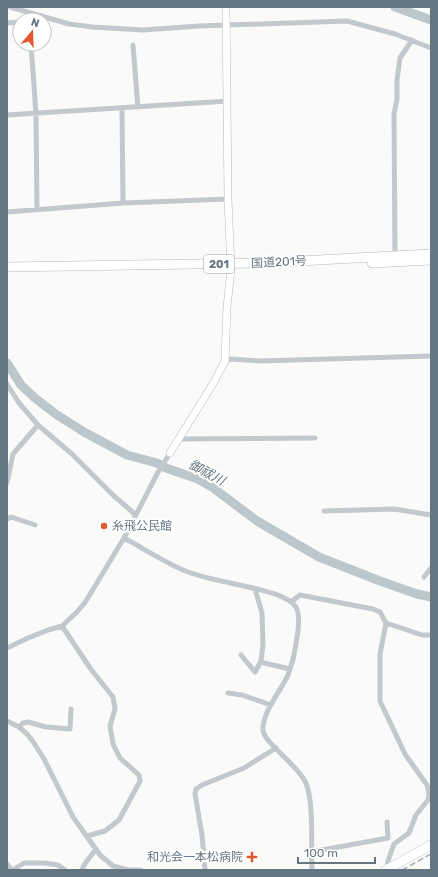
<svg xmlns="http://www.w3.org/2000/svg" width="438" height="877" font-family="Rubik,'Noto Sans JP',sans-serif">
<rect width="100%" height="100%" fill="#fafaf8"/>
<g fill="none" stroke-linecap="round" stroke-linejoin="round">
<!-- river -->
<path stroke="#bbc7cb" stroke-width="9" d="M 395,7 L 431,20
M 7,363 L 21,385 L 35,398 L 57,415 L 84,432 L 127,455 L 157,463 L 166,468 L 198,479 L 212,487 L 257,521 L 319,557 L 380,581 L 417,594 L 431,597"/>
<defs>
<path id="secondary" d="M 170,453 L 214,382 L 225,361 L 227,307 L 231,269 L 228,199 L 226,7"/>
<path id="highway" d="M 372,263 L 431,260
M 7,267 L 261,263 L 431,254
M 386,870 L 431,845"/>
</defs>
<!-- secondary casing -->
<use href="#secondary" stroke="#b3babf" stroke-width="8"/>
<!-- highway casing -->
<use href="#highway" stroke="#b4b9bd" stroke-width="10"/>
<!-- street -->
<path stroke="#c3c8cc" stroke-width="5" d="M 10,7 L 69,24 L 92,27 L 143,30 L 199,26 L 347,21 L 395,34 L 431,48
M 7,23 L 20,22
M 31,44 L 36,114 L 37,210
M 133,45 L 138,108
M 122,109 L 123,203
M 7,115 L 228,101
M 7,212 L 123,203 L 228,199
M 395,256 L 394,114 L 397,99 L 397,80 L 400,58 L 412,40
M 225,361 L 231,359 L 260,361 L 431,356
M 7,384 L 19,403 L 38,425 L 72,454 L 114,496 L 136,515
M 179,439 L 315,438
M 7,483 L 13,454 L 38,425
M 324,511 L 394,509 L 431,515
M 7,519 L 11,517 L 35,525
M 124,538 C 143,548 162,561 183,570 C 202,578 223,581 244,586 C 257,589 289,595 296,607 C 302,618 296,642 294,655 C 293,661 290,669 288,675 C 281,691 262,712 263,730 C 264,743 298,765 306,783 C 314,803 311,847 312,870
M 424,577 L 431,568
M 255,589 L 262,613 L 263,644 L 261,661 L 264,663 L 290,669
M 291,602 L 300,595 L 373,609 L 380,612 L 386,623 L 422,635 L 431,635
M 386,623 L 380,654 L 380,701 L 405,754 L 427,785 L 429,794 L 428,800 L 416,815 L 409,833 L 394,844 L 388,861 L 387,869
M 62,626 L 90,668 L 113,697 L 115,709 L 110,726 L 113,744 L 120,758 L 139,775 L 140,781 L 119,820 L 105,831 L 87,836
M 7,648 L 28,638 L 48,630 L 62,626 L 77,612 L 86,601 L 124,538 L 157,474 L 170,453
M 241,655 L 255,672 L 261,661
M 228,693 L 242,695 L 271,705
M 7,721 L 19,727 L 27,734 L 34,743 L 44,759 L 73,817 L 100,855 L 113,866 L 129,870
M 19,727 L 23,723 L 28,722 L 46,727 L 70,729 L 71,709
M 311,852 L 388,838 L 387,822
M 7,864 L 12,870
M 13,870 L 24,863 L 45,863 L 58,865 L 65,870
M 82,870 L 84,865 L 96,849
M 130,870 L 141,870
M 205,870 L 202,835 L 195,794 L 196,789 L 202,785 L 244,768 L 276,748"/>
<!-- secondary -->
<use href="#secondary" stroke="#fff" stroke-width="7"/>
<!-- highway -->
<use href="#highway" stroke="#fff" stroke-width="9"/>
<!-- rail -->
<path stroke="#a2aab0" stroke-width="1.5" stroke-dasharray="6 3" stroke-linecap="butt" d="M 402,870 L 431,854"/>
</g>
<!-- markers -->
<g fill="#e4572e" stroke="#fff" stroke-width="1.5">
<circle cx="104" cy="526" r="4"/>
<path d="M250 851h4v4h4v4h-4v4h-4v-4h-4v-4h4z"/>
</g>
<g text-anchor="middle" stroke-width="4" stroke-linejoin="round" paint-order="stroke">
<!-- shield labels -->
<rect fill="#fff" stroke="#939fa8" stroke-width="1" x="204" y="255" width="30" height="18" rx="3"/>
<g font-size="11" font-weight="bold" fill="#657683">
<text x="219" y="268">201</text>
</g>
<!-- street labels -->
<g font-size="12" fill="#657683" stroke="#fff">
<text transform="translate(279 262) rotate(-3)" y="4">国道201号</text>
</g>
<!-- poi labels -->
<g font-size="12" fill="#657683" stroke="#fff" text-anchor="start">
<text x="112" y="530">糸飛公民館</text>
<text x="243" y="861" text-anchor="end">和光会一本松病院</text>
</g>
<!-- water labels -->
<g font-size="13" font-style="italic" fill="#60757c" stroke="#fff">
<text transform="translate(207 472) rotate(28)" y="5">御祓川</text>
</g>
</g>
<!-- border -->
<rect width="438" height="877" fill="none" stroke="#657683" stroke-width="16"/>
<!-- north arrow -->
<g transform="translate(32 32) rotate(19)"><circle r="19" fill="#ffffff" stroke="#c1c8cd"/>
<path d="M0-3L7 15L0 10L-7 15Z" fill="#e4572e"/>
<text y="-6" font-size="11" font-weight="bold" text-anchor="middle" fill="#657683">N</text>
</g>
<!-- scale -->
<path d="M298 857v6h77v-6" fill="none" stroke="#657683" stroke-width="2"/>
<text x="304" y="857" font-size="12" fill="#657683" stroke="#ffffff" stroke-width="3" paint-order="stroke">100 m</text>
</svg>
